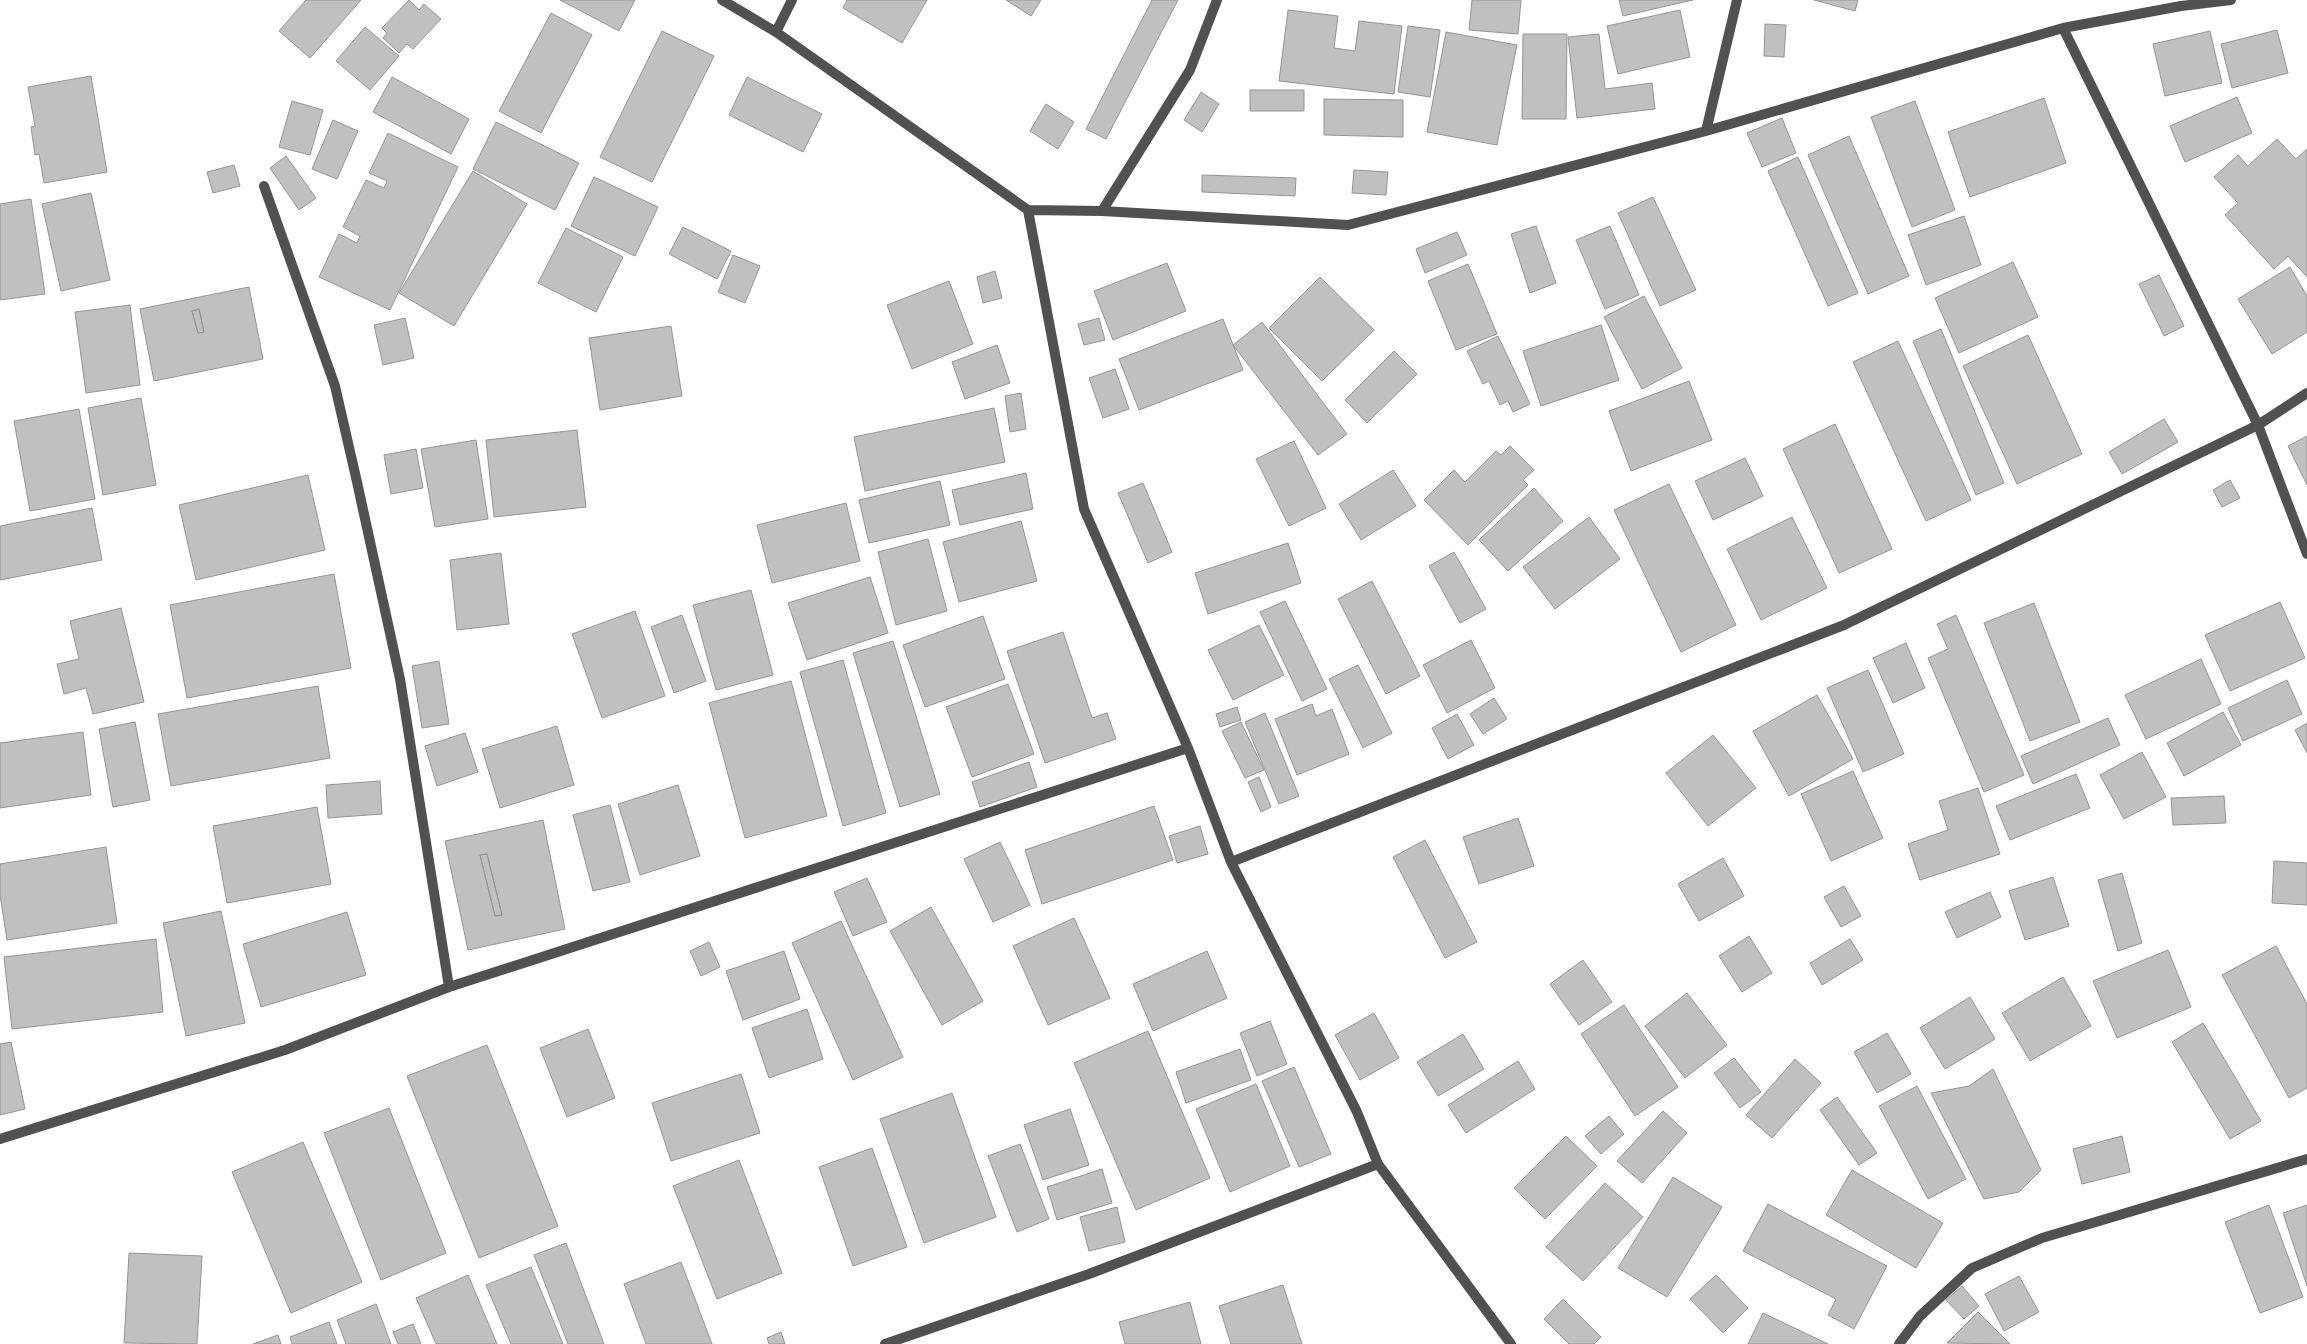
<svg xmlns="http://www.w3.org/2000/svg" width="2307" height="1344" font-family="Helvetica,sans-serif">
<rect width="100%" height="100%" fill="#fff"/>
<!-- building -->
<path fill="#c0c0c0" stroke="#959595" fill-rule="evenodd" d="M 306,0 L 361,0 L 310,58 L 279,31 Z
M 409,0 L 419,10 L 424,4 L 441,19 L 413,49 L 407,44 L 399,53 L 383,38 L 387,33 L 382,28 Z
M 560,0 L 635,0 L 619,31 Z
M 847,0 L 927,0 L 902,43 L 843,8 Z
M 1006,0 L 1041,0 L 1031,16 Z
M 1152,0 L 1178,0 L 1106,139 L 1086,129 Z
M 1472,0 L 1521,0 L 1518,34 L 1469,30 Z
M 1619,0 L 1693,0 L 1623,16 Z
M 1814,0 L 1858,0 L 1855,11 Z
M 1288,10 L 1338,16 L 1334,48 L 1355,51 L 1359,21 L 1402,26 L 1394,94 L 1279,81 Z
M 1680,10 L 1690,57 L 1618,74 L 1607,26 Z
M 551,13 L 592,35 L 541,133 L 499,111 Z
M 1765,24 L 1786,25 L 1784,57 L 1764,56 Z
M 1408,26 L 1440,30 L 1430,97 L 1398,92 Z
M 365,27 L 399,56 L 370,90 L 336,61 Z
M 2277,30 L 2288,73 L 2232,88 L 2221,44 Z
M 662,31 L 714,56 L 652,182 L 600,157 Z
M 2210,31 L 2222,83 L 2165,96 L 2153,44 Z
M 1446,32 L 1517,45 L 1497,145 L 1427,132 Z
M 1523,34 L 1567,34 L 1566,119 L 1522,119 Z
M 1599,34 L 1605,89 L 1652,83 L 1655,109 L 1577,118 L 1568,37 Z
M 91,76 L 107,172 L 44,183 L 39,154 L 35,155 L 31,127 L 35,126 L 28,87 Z
M 392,77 L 469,119 L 451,154 L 373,112 Z
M 747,77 L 822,114 L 803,152 L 729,115 Z
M 1250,90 L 1304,90 L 1304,111 L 1250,111 Z
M 1201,92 L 1219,104 L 1202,132 L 1184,120 Z
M 2237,97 L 2252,133 L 2185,162 L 2170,126 Z
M 2044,98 L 2066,163 L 1970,197 L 1948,132 Z
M 1324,99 L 1403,100 L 1403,137 L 1324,135 Z
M 292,101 L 323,110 L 310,155 L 279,147 Z
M 1915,101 L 1955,210 L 1912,227 L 1871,117 Z
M 1046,104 L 1074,122 L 1058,149 L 1030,131 Z
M 1782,118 L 1796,153 L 1762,167 L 1747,133 Z
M 333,120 L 358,131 L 337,179 L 312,169 Z
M 496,122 L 579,163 L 555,210 L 473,169 Z
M 388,133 L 458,167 L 390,310 L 319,277 L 339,234 L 357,243 L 360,236 L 343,227 L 366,180 L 384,188 L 387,181 L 369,173 Z
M 1849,136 L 1909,276 L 1868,294 L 1808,155 Z
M 2277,139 L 2296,159 L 2307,149 L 2307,277 L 2288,256 L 2274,269 L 2225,215 L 2238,203 L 2214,177 L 2238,155 L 2248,166 Z
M 286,156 L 316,198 L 299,210 L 270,168 Z
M 1798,157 L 1858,293 L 1828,306 L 1768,171 Z
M 234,165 L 240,186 L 213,193 L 207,172 Z
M 1354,170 L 1388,172 L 1386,195 L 1352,193 Z
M 473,171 L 527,204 L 454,326 L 399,293 Z
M 1202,175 L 1296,178 L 1295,196 L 1202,192 Z
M 594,177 L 658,207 L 635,256 L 571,226 Z
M 91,193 L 110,280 L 61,291 L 42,204 Z
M 1653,197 L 1696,290 L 1660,306 L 1618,213 Z
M 31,199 L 45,294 L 0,300 L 0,204 Z
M 1964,216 L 1981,265 L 1926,285 L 1908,235 Z
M 1536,226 L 1556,283 L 1530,293 L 1511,234 Z
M 1610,226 L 1639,295 L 1605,309 L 1576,240 Z
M 683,227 L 731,251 L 717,279 L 669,254 Z
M 566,228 L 623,257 L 596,312 L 538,283 Z
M 1457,232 L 1467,255 L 1425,273 L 1416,249 Z
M 733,255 L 760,266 L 745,303 L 718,292 Z
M 2013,262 L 2038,317 L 1959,353 L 1935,298 Z
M 1167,263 L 1186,311 L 1113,340 L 1094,291 Z
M 1468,264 L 1497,334 L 1456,350 L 1428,281 Z
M 2290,267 L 2307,296 L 2307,332 L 2272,354 L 2238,299 Z
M 995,271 L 1002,298 L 983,303 L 977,277 Z
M 2159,275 L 2184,326 L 2164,336 L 2139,284 Z
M 1320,277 L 1374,330 L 1322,381 L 1269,328 Z
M 949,281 L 973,344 L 912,369 L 887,305 Z
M 249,287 L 263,359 L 154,381 L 140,309 ZM 199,309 L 204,332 L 198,333 L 192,311 Z
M 1644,296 L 1682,368 L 1642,389 L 1604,317 Z
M 130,305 L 140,385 L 86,393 L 75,312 Z
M 199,309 L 204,332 L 198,333 L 192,311 Z
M 405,318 L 414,358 L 383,365 L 374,325 Z
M 1099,318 L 1105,340 L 1084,345 L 1078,324 Z
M 1223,319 L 1243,370 L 1139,410 L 1119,359 Z
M 1262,322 L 1347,434 L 1318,455 L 1233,345 Z
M 1601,325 L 1619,380 L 1541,406 L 1523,351 Z
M 671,326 L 682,396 L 600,410 L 589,338 Z
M 1941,329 L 2004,483 L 1976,495 L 1913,341 Z
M 2028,335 L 2082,454 L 2017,484 L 1963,366 Z
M 1498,336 L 1530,404 L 1513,412 L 1508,401 L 1500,405 L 1489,381 L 1483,384 L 1467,351 Z
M 1898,341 L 1971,500 L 1926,521 L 1853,362 Z
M 997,345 L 1010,383 L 965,399 L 952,362 Z
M 1394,351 L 1417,374 L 1367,423 L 1345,400 Z
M 1115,369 L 1129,409 L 1103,418 L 1089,378 Z
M 1689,381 L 1712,440 L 1631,471 L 1609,411 Z
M 1021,393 L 1026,429 L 1010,432 L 1005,396 Z
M 141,398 L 156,485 L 103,495 L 88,408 Z
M 994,408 L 1005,462 L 865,491 L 854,437 Z
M 79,409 L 95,499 L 30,511 L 14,421 Z
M 2164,419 L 2178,442 L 2122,474 L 2109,452 Z
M 1835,424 L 1892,549 L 1839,573 L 1783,449 Z
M 577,430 L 586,507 L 494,517 L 486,440 Z
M 2307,436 L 2307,485 L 2288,446 Z
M 476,440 L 488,519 L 435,527 L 421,449 Z
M 1294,441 L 1326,508 L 1289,526 L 1256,459 Z
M 1510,446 L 1534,470 L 1523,480 L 1528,485 L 1468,545 L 1424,500 L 1454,470 L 1465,482 L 1496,451 L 1501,455 Z
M 416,449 L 423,488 L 391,494 L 384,455 Z
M 1745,458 L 1763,496 L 1713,520 L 1695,481 Z
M 1393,470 L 1416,506 L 1361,540 L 1339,504 Z
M 1026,473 L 1033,509 L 960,525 L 952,490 Z
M 308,475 L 325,550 L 196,580 L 179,505 Z
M 2230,480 L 2240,498 L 2222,507 L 2213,490 Z
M 940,481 L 950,525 L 869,543 L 859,500 Z
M 1143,483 L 1172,552 L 1148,563 L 1118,493 Z
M 1669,484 L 1736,625 L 1681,652 L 1614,510 Z
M 1534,488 L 1563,521 L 1508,571 L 1479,540 Z
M 846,503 L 860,561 L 772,583 L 757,525 Z
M 92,508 L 102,560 L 0,580 L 0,526 Z
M 1589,517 L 1620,559 L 1555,609 L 1523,567 Z
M 1792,517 L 1827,588 L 1761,620 L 1727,549 Z
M 1021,521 L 1037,581 L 959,602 L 943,542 Z
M 928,539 L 947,611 L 896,625 L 878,552 Z
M 1288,543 L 1301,583 L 1208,614 L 1195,573 Z
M 1454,552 L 1486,609 L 1460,623 L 1429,566 Z
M 501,553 L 509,624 L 457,630 L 450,560 Z
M 334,574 L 351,668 L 187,698 L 170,605 Z
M 870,577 L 888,633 L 807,660 L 788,603 Z
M 1372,581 L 1420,676 L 1386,694 L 1338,599 Z
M 751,590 L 773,675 L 716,690 L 693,605 Z
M 1285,601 L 1327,689 L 1302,701 L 1260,612 Z
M 2280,602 L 2305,658 L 2230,691 L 2205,635 Z
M 2034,603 L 2080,722 L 2030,741 L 1984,623 Z
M 121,608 L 144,702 L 93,714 L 86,688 L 64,694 L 57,664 L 79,659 L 70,621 Z
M 635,611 L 665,696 L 602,718 L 572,634 Z
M 682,615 L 706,681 L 674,693 L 651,627 Z
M 1956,615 L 2024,775 L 1984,792 L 1928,658 L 1948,649 L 1937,624 Z
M 983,616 L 1005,679 L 925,707 L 903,645 Z
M 1259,625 L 1284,675 L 1233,700 L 1208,650 Z
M 1063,632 L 1092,718 L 1107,713 L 1116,739 L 1045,763 L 1007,651 Z
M 1471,640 L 1495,688 L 1447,713 L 1423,665 Z
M 893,641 L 940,794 L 900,807 L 853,653 Z
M 1906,643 L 1925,688 L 1893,703 L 1873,658 Z
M 2201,659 L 2221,704 L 2146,739 L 2125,695 Z
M 843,660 L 886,813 L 843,826 L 800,672 Z
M 439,661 L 449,724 L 422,728 L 412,666 Z
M 1358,665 L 1392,733 L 1363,748 L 1329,679 Z
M 1868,670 L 1904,754 L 1863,772 L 1827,688 Z
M 2287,680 L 2302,714 L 2243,741 L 2228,708 Z
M 791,681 L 827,816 L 745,838 L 709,703 Z
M 1008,684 L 1034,754 L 972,777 L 946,707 Z
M 318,686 L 330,758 L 171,786 L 158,714 Z
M 1817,695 L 1853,759 L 1789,796 L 1753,731 Z
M 1494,698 L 1507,719 L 1483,734 L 1470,714 Z
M 1312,704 L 1316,716 L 1332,709 L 1349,754 L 1297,775 L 1275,719 Z
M 1237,707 L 1241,720 L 1220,727 L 1216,714 Z
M 2223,712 L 2241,745 L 2184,776 L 2167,743 Z
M 1265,713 L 1299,796 L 1279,804 L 1245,722 Z
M 1457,714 L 1474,745 L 1448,759 L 1432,728 Z
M 2108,718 L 2120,745 L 2033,784 L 2021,756 Z
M 135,722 L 150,800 L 113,807 L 99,729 Z
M 1241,722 L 1264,770 L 1245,778 L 1222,731 Z
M 2307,723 L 2307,753 L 2295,730 Z
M 557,726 L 574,785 L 500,808 L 482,749 Z
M 83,732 L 91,795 L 0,808 L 0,743 Z
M 465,733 L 478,772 L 437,786 L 425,746 Z
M 1713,735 L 1756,788 L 1708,826 L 1666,773 Z
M 2142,752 L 2166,797 L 2124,819 L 2100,775 Z
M 1029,762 L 1037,787 L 980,807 L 972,782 Z
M 1853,771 L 1883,838 L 1831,861 L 1801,794 Z
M 2076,774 L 2090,808 L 2010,840 L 1996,806 Z
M 1259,777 L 1271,807 L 1261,812 L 1248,782 Z
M 380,781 L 382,814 L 328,818 L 326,785 Z
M 678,785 L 700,856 L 640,875 L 618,804 Z
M 1978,788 L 2000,854 L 1920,880 L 1908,844 L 1948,830 L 1939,801 Z
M 2224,796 L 2226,823 L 2173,825 L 2171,798 Z
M 610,805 L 630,882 L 593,891 L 573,815 Z
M 1154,806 L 1173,860 L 1042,904 L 1025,850 Z
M 317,807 L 331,884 L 227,903 L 213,826 Z
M 1518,818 L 1534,866 L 1479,884 L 1463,837 Z
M 543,820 L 565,929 L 468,950 L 445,841 ZM 487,854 L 502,915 L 495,916 L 480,855 Z
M 1200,826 L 1208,854 L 1177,863 L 1169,836 Z
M 1425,840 L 1477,942 L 1445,958 L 1393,857 Z
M 1000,842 L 1030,905 L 993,922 L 964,859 Z
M 106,847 L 117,923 L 7,940 L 0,895 L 0,864 Z
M 487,854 L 502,915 L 495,916 L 480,855 Z
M 1723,858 L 1744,896 L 1699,921 L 1678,884 Z
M 2274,861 L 2307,863 L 2307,905 L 2272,903 Z
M 2122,873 L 2142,943 L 2118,951 L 2098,880 Z
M 2053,877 L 2069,926 L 2025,940 L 2009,891 Z
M 867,878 L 887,922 L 853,936 L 834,892 Z
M 1844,886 L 1861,916 L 1841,927 L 1824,897 Z
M 1990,892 L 2001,917 L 1957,938 L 1945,912 Z
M 931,907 L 983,1001 L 942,1025 L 890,931 Z
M 221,911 L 245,1023 L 186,1036 L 163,923 Z
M 347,912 L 366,975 L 261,1007 L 243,944 Z
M 1074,918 L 1110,998 L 1048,1025 L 1013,946 Z
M 841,921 L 903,1057 L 853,1080 L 792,943 Z
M 1749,936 L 1772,973 L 1742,992 L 1719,956 Z
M 156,939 L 163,1012 L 12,1029 L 4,957 Z
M 1850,939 L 1863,960 L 1822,985 L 1810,963 Z
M 709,942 L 720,967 L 701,976 L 690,951 Z
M 2276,946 L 2307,1004 L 2307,1088 L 2289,1098 L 2222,975 Z
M 2168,950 L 2191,1007 L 2117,1038 L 2093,981 Z
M 784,951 L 800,999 L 743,1020 L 726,971 Z
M 1207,951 L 1227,998 L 1153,1031 L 1133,984 Z
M 1583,960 L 1612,1002 L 1579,1025 L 1550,984 Z
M 2063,977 L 2091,1026 L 2030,1061 L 2002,1013 Z
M 1687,993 L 1727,1045 L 1685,1078 L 1645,1026 Z
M 1970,997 L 1995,1039 L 1945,1069 L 1920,1028 Z
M 1624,1005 L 1678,1087 L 1635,1116 L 1581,1034 Z
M 807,1009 L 823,1059 L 769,1078 L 752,1028 Z
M 1374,1013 L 1399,1058 L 1360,1080 L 1335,1035 Z
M 1270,1021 L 1287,1064 L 1257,1076 L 1240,1033 Z
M 2203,1023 L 2261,1121 L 2230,1139 L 2172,1042 Z
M 588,1029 L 615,1098 L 567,1117 L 540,1048 Z
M 1148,1031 L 1210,1178 L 1136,1210 L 1074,1063 Z
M 1887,1033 L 1911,1074 L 1877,1093 L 1854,1052 Z
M 1463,1034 L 1484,1069 L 1438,1096 L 1417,1062 Z
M 11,1042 L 25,1109 L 0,1115 L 0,1044 Z
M 487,1045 L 558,1226 L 479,1258 L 407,1076 Z
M 1240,1049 L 1251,1080 L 1186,1103 L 1176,1072 Z
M 1734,1058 L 1761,1092 L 1740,1108 L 1714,1073 Z
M 1795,1059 L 1821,1083 L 1772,1138 L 1746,1115 Z
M 1518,1061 L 1535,1089 L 1466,1133 L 1448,1105 Z
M 1294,1067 L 1331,1154 L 1299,1167 L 1262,1081 Z
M 1993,1069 L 2041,1170 L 2019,1192 L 1984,1199 L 1931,1093 L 1969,1086 Z
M 741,1074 L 760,1133 L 671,1161 L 652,1103 Z
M 1256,1084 L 1290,1166 L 1230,1192 L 1196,1109 Z
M 1917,1086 L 1966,1179 L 1928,1199 L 1879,1106 Z
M 952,1093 L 996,1217 L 924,1243 L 880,1119 Z
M 1837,1097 L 1877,1153 L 1859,1165 L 1820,1110 Z
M 389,1108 L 446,1253 L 381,1280 L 324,1133 Z
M 1070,1109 L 1089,1165 L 1043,1180 L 1024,1125 Z
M 1663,1111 L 1687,1133 L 1642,1183 L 1617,1161 Z
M 1609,1116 L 1624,1134 L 1601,1154 L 1585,1136 Z
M 1566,1136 L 1597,1166 L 1545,1219 L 1514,1188 Z
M 2122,1136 L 2130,1172 L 2082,1184 L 2073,1149 Z
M 303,1142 L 362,1282 L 291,1313 L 232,1172 Z
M 1020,1144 L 1049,1219 L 1017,1232 L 988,1156 Z
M 872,1148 L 907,1247 L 853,1266 L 819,1167 Z
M 739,1160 L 782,1273 L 717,1299 L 673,1186 Z
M 1102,1169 L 1112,1203 L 1057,1220 L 1047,1187 Z
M 1852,1170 L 1943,1223 L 1916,1268 L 1826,1215 Z
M 1673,1177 L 1722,1207 L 1667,1297 L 1618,1268 Z
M 1605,1183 L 1643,1217 L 1583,1281 L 1546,1247 Z
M 1768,1204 L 1887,1266 L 1854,1329 L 1828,1315 L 1836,1299 L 1743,1251 Z
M 2269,1205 L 2303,1297 L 2260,1313 L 2225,1222 Z
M 2307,1205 L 2307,1286 L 2283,1213 Z
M 1117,1207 L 1125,1242 L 1089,1251 L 1080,1217 Z
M 566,1243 L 604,1344 L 568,1344 L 534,1255 Z
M 129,1253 L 202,1256 L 197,1344 L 124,1343 Z
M 681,1262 L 712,1344 L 646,1344 L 624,1284 Z
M 531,1267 L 563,1344 L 511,1344 L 486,1285 Z
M 468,1275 L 497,1344 L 436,1344 L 416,1298 Z
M 1716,1275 L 1748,1308 L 1723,1333 L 1690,1299 Z
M 2019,1276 L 2039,1312 L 2004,1331 L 1985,1294 Z
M 1283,1285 L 1302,1344 L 1231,1344 L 1219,1306 Z
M 1962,1286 L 1979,1306 L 1964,1319 L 1946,1300 Z
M 1563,1299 L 1601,1337 L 1594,1344 L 1569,1344 L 1544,1319 Z
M 1190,1302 L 1201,1344 L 1125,1344 L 1119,1322 Z
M 376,1304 L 391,1344 L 346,1344 L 337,1320 Z
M 1978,1312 L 2010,1344 L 1947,1343 Z
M 1763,1313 L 1828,1344 L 1748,1344 Z
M 329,1322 L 337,1344 L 292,1344 L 290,1337 Z
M 413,1324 L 421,1344 L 398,1344 L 393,1332 Z
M 781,1332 L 785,1344 L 769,1344 L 767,1338 Z
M 278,1335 L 281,1344 L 253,1344 Z"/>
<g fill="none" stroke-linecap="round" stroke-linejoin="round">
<!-- street -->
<path stroke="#515151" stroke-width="10" d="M 722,0 L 776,32 L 1028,210 L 1084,509 L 1188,748 L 1231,862 L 1357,1112 L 1378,1164 L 1511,1344
M 2063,28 L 2258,425 L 2307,554
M 776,32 L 792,0
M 1706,131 L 1737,0
M 264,186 L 335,386 L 357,482 L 400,679 L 449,987
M 1028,210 L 1102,211 L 1348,225 L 1706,131 L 2063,28 L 2181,6 L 2231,0
M 1102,211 L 1190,70 L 1217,0
M 1231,862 L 1844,625 L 2258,425 L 2307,393
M 0,1139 L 285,1050 L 449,987 L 1188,748
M 885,1344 L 1089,1274 L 1378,1164
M 1899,1344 L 1920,1316 L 1972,1268 L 2042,1238 L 2307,1159"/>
</g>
</svg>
